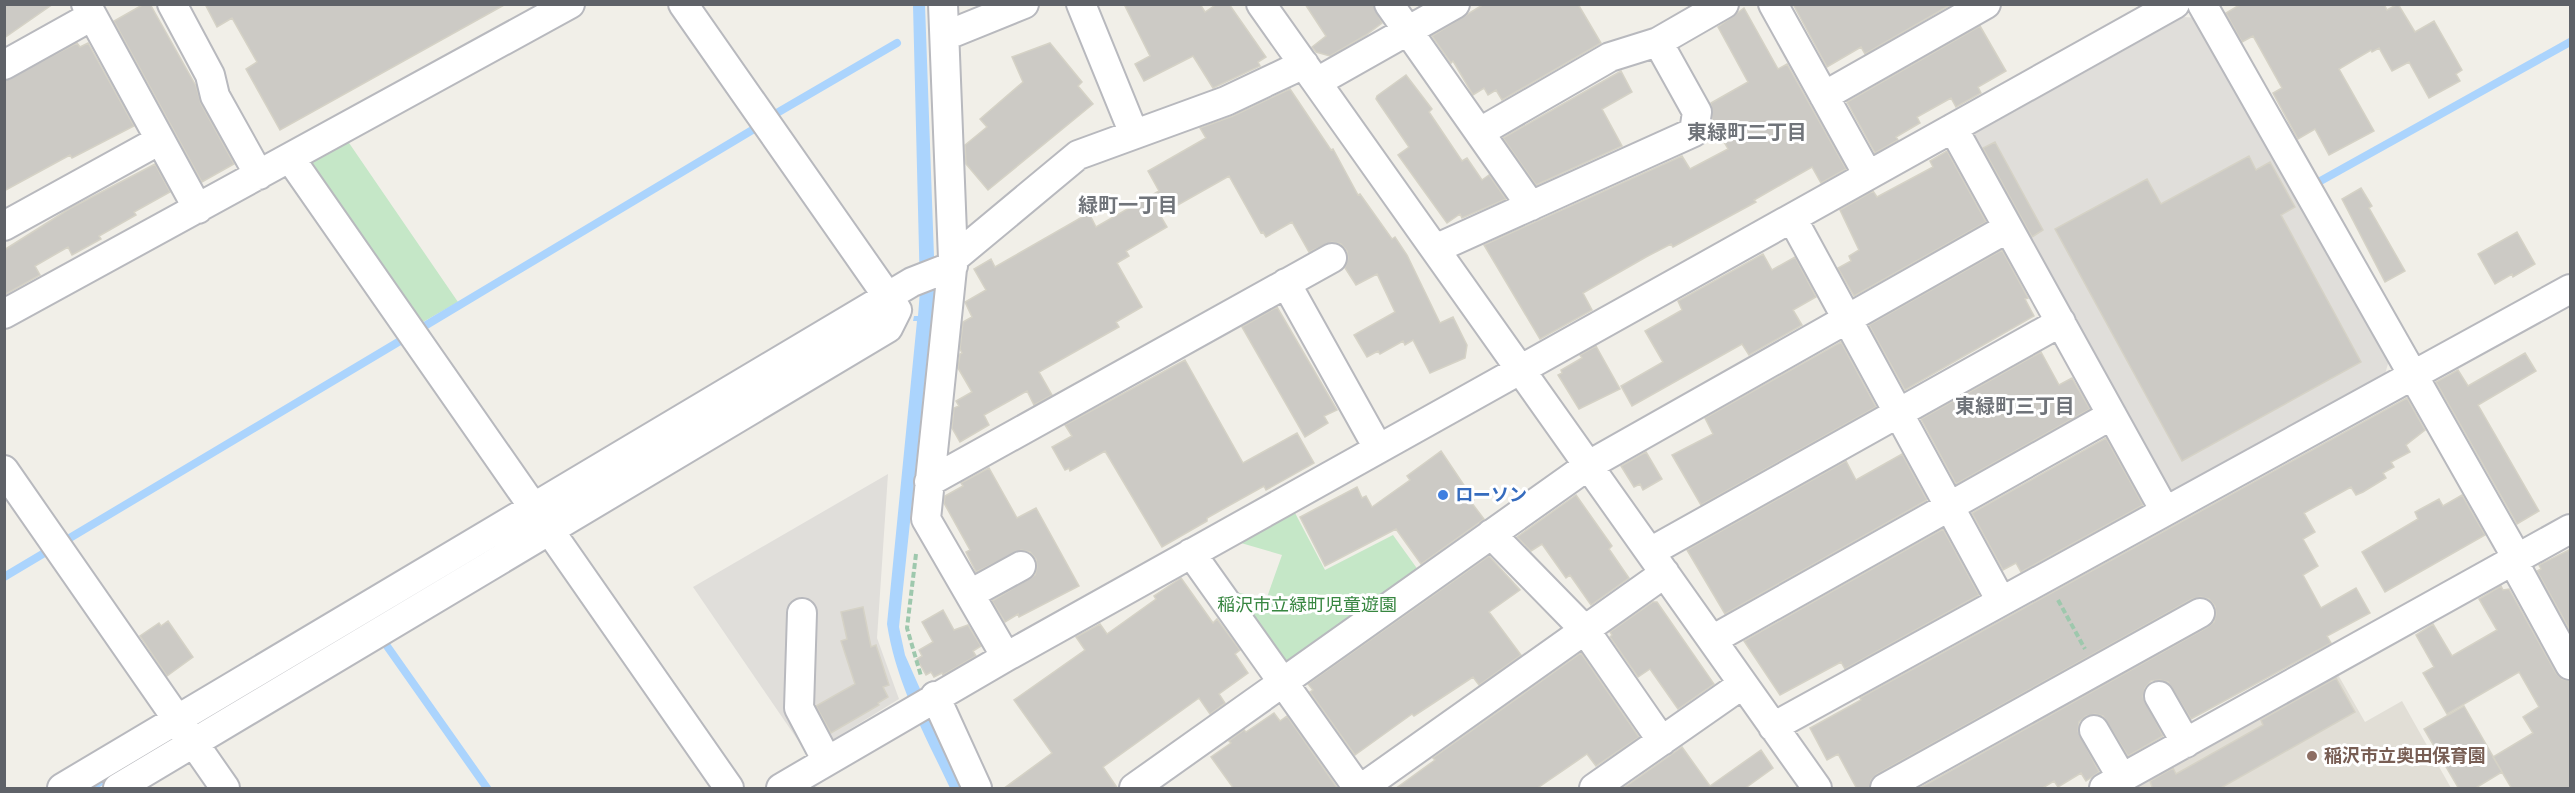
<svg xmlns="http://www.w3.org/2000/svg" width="2575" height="793" font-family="'Exo 2','Noto Sans JP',sans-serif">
<rect width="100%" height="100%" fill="#f1efe8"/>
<!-- industrial -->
<path fill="#e0deda" d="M 2184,17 L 2199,18 L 2389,360 L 2384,378 L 2172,495 L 1969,144 L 1974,134 Z
M 888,474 L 877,638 L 899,699 L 808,755 L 693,587 Z"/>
<!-- education -->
<path fill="#e1ded6" d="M 2337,673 L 2365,722 L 2402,701 L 2451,788 L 2132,788 Z"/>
<!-- green -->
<path fill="#c5e7c7" d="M 347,140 L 458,302 L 416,326 L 309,161 Z
M 1294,511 L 1325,570 L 1393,535 L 1421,574 L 1294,663 L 1283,662 L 1233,591 L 1266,600 L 1282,555 L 1241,543 Z"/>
<!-- water -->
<path fill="#abd4fd" d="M 913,5 L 925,5 L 935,284 L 899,627 L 905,655 L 964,788 L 950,788 C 925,735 896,683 887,624 L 917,321 L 913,321 L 914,316 L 918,316 L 920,291 Z"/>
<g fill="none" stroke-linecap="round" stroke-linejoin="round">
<!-- stream -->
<path stroke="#abd4fd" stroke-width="8" d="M 770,117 L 897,43
M 2315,184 L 2570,42
M 418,330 L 759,126
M 63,542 L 405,338
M 4,577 L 51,549
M 382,639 L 487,788
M 130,764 L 153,750
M 90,788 L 117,772"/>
</g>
<!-- building -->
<path fill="#cccac5" stroke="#d5d2c6" stroke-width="1.5" d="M 4,4 L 53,4 L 4,38 Z
M 144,4 L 150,4 L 196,86 L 201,104 L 234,164 L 202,182 L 114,21 Z
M 205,4 L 506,4 L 280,130 L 246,69 L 257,62 L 232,18 L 217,27 Z
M 1124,4 L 1200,4 L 1205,12 L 1217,4 L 1229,4 L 1266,57 L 1258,62 L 1260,66 L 1213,88 L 1193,56 L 1144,81 L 1135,64 L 1150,56 Z
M 1305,4 L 1373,4 L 1382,23 L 1366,35 L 1330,56 L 1316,52 L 1312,47 L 1326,36 Z
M 1484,4 L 1578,4 L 1601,43 L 1502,100 L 1496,90 L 1488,95 L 1484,88 L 1473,95 L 1453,61 L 1451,63 L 1432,36 Z
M 1793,4 L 1952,4 L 1865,54 L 1861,47 L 1827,67 Z
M 2241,4 L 2384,4 L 2387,10 L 2398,4 L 2415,32 L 2434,21 L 2462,70 L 2456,74 L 2460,81 L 2429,98 L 2409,62 L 2392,71 L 2379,48 L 2372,52 L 2371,50 L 2339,69 L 2374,131 L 2329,155 L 2315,129 L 2298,139 L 2273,93 L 2282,88 L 2253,36 L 2242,42 L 2226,13 Z
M 1744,8 L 1778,69 L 1787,64 L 1846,169 L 1821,183 L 1812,167 L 1754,200 L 1756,202 L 1673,247 L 1671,244 L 1646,257 L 1583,293 L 1592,310 L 1540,339 L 1484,245 L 1682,156 L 1690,169 L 1728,149 L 1712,121 L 1711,103 L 1748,82 L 1718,27 Z
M 1980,26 L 2006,71 L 1978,87 L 1981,93 L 1956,107 L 1951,98 L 1917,117 L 1920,123 L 1896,137 L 1898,140 L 1875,153 L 1847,102 Z
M 77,43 L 80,47 L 88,43 L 134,126 L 72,158 L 70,155 L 4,191 L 4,81 Z
M 1050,43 L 1082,82 L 1078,86 L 1093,104 L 988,190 L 966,164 L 965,145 L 987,127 L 980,119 L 1023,82 L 1012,57 Z
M 1621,71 L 1632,92 L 1602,109 L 1622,146 L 1536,185 L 1503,138 Z
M 1406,75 L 1432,109 L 1429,112 L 1462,161 L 1467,158 L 1482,180 L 1489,175 L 1506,199 L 1462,218 L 1460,214 L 1447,223 L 1398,155 L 1409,147 L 1376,99 L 1377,96 Z
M 1290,89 L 1331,150 L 1333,149 L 1358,195 L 1360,194 L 1392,239 L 1395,237 L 1407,255 L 1440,323 L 1453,317 L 1467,345 L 1465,358 L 1430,373 L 1413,340 L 1405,345 L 1403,341 L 1380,354 L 1378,351 L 1367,357 L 1354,335 L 1395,312 L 1377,274 L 1356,285 L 1345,268 L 1348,258 L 1347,251 L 1341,244 L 1332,242 L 1309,252 L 1292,222 L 1266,237 L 1263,232 L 1261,233 L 1229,176 L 1160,215 L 1167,227 L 1126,251 L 1129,256 L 1117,263 L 1142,307 L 1116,322 L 1119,327 L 1039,372 L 1052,395 L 1034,405 L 1027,391 L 984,415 L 989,425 L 960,442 L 952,428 L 954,408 L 959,406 L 956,401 L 972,392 L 958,368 L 960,354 L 962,353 L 960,349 L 963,322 L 972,317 L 965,302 L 986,290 L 974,269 L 991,259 L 995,267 L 1089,213 L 1096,227 L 1159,191 L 1148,171 L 1206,138 L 1200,128 L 1233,116 Z
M 1995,142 L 2043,230 L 2032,237 L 1983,148 Z
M 1947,151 L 1986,222 L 1854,296 L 1838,268 L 1851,261 L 1849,256 L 1859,250 L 1840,210 L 1873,191 L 1877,197 L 1933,167 L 1930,161 Z
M 2249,156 L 2256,170 L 2270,162 L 2295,207 L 2281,215 L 2361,362 L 2182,461 L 2055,229 L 2147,179 L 2161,204 Z
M 155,164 L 170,192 L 134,212 L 136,215 L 99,236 L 101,239 L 72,255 L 68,247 L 35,266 L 40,275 L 4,295 L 4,250 L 69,209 Z
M 2361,188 L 2372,206 L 2369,208 L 2405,271 L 2385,282 L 2342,199 Z
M 2517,232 L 2535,264 L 2513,277 L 2512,274 L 2495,284 L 2478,254 Z
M 2002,250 L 2028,298 L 2025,299 L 2034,316 L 1905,390 L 1869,325 Z
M 1763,254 L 1772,270 L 1795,257 L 1816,297 L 1793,310 L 1802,325 L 1749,355 L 1742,344 L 1632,406 L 1621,386 L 1663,362 L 1645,331 L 1682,310 L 1678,301 Z
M 1277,307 L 1337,410 L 1324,416 L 1328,423 L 1305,437 L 1242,327 Z
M 1841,342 L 1876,407 L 1701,505 L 1672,455 L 1713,434 L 1705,418 Z
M 1596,346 L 1620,389 L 1579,409 L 1558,375 L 1562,373 L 1561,370 L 1582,358 L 1580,355 Z
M 2041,352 L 2059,385 L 2072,378 L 2090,409 L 1956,484 L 1921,419 Z
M 2525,353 L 2536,371 L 2478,405 L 2539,511 L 2517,524 L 2436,382 L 2458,370 L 2468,386 Z
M 1185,360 L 1243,463 L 1297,433 L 1314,463 L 1266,490 L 1264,486 L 1207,518 L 1207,521 L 1162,547 L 1105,451 L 1070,471 L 1069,468 L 1065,470 L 1052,447 L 1072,436 L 1065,425 Z
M 2407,398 L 2425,430 L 2406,445 L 2410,452 L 2391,462 L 2394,467 L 2383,473 L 2386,478 L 2363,492 L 2356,495 L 2351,487 L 2304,513 L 2315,532 L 2303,539 L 2318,566 L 2303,575 L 2321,608 L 2356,588 L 2370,613 L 2327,636 L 2331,643 L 2191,719 L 2168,682 L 2160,680 L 2151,681 L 2145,688 L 2143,697 L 2163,736 L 2128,756 L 2103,716 L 2095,714 L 2086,716 L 2079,722 L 2078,731 L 2099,772 L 2086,781 L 2081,773 L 2058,787 L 2054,781 L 2041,789 L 1918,789 L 2208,627 L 2214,622 L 2216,614 L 2215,606 L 2209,599 L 2201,597 L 2192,599 L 1877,774 L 1871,780 L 1869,789 L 1857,789 L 1838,754 L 1827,760 L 1810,728 L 1861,700 L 1860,698 Z
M 2106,438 L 2143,505 L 2021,572 L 2016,563 L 2003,570 L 1972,513 Z
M 1441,451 L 1474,500 L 1471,502 L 1484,519 L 1421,564 L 1396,529 L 1325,566 L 1300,517 L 1357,487 L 1362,498 L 1366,496 L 1372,507 L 1410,480 L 1407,476 Z
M 1646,452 L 1662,479 L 1643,490 L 1640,484 L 1634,487 L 1621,466 Z
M 1902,454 L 1927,500 L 1725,614 L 1687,550 L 1846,461 L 1856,480 Z
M 989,468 L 1017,518 L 1036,508 L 1079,586 L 1019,617 L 1018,614 L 1005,622 L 992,601 L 1035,575 L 1037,567 L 1036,559 L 1030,552 L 1021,550 L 976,572 L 966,552 L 970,550 L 944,503 L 945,496 L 963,486 L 961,483 Z
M 1576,495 L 1612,546 L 1609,549 L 1629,578 L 1591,605 L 1570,575 L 1566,578 L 1542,544 L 1531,551 L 1517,537 Z
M 2462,495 L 2485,535 L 2385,592 L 2362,552 L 2418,519 L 2415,512 L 2439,499 L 2443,506 Z
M 1943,529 L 1979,595 L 1845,669 L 1841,662 L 1780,695 L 1744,641 Z
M 2571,549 L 2571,632 L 2537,571 L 2541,569 L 2539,565 Z
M 1489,556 L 1520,590 L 1489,612 L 1521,655 L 1479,685 L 1473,677 L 1414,716 L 1412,714 L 1355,755 L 1310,692 L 1313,690 L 1308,684 Z
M 1181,578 L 1213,623 L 1217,619 L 1240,650 L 1235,654 L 1248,673 L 1219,694 L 1225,703 L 1210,714 L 1199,698 L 1103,767 L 1118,789 L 1003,789 L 1052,753 L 1014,700 L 1085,650 L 1076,637 L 1100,624 L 1107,634 L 1156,599 L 1154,596 Z
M 2501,586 L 2503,590 L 2509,589 L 2556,673 L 2562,679 L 2571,681 L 2571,789 L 2512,789 L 2493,757 L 2533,733 L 2523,717 L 2539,707 L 2519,672 L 2447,714 L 2423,673 L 2434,667 L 2416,635 L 2433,624 L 2452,656 L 2497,630 L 2479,599 Z
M 1653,602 L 1657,602 L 1714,684 L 1678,709 L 1650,669 L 1638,677 L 1610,637 L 1612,635 L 1610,632 Z
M 863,607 L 871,647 L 876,645 L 889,685 L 883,687 L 888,697 L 878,703 L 879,705 L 831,733 L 816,706 L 855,684 L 841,641 L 847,639 L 841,612 Z
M 943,610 L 954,630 L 968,625 L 981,646 L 973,651 L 976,656 L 943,675 L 942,673 L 934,677 L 931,672 L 926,675 L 917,659 L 922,656 L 919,650 L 933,642 L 922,622 Z
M 168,621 L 193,657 L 167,676 L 140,636 L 159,623 L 161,626 Z
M 1581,653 L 1639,737 L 1596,766 L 1587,754 L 1536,789 L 1395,789 L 1435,760 L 1433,758 Z
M 2336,678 L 2355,712 L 2219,789 L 2149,789 L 2152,787 L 2150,781 L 2173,768 L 2176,774 L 2263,725 L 2261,720 Z
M 2464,706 L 2502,772 L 2474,789 L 2459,789 L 2424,729 Z
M 1274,713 L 1280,721 L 1287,716 L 1338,789 L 1234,789 L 1211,757 L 1231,743 L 1229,741 L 1244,730 L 1246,732 Z
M 1682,747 L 1710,786 L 1761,750 L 1773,768 L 1744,789 L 1622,789 Z"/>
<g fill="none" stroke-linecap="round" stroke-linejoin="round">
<defs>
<path id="minor" d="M 86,4 L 198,209
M 172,4 L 210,75 L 215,96 L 259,175
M 943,4 L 953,259 L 926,519 L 1006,657
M 1081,4 L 1134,134
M 1261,4 L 1817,788
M 1389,4 L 1531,206
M 1773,4 L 1868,175
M 2202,4 L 2517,558
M 945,36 L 1024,4
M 4,65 L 92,16
M 1317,82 L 1455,4
M 1824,96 L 1986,4
M 1953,128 L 2165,511
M 1480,132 L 1610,57 L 1658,42 L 1724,4
M 290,158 L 729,788
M 1792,218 L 2001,601
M 4,226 L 160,140
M 1435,249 L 1694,132 L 1697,112 L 1658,42
M 953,259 L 1078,155 L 1226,101 L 1304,64
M 1286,283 L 1378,448
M 4,314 L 570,4
M 4,470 L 225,788
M 929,482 L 1332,258
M 1491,534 L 1585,630 L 1662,741
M 1650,552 L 2061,322
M 1191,553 L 1358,788
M 2513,561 L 2570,665
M 970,594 L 1021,566
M 802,613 L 799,708 L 827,761
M 1712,640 L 2112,415
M 935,696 L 977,788
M 2159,696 L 2186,743
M 1773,727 L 2570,289
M 2094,730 L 2122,778
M 62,788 L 912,282 L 953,266
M 118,788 L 888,328 L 897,310 L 683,4
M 781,788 L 1006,657 L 2175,4
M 1134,788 L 1589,465 L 2008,228
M 1362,788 L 1665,573
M 1594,788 L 1743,684
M 1885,788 L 2200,613
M 2104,788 L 2570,529"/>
</defs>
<!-- minor casing -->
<use href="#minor" stroke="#b8b9be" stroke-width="32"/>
<!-- path -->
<path stroke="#9ec8ad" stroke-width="4" stroke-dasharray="6 3" stroke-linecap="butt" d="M 916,554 L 907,628 L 921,676
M 2058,600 L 2085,649"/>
<!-- minor -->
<use href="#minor" stroke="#fff" stroke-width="28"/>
</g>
<!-- markers -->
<circle fill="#3f7fe0" stroke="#fff" stroke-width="2" cx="1443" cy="495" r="6"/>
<circle fill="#8d6e63" stroke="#fff" stroke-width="2" cx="2312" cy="756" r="6"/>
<g text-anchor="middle" stroke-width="6" stroke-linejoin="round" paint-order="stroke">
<!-- shop labels -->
<g font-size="18" font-weight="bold" fill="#366cbe" stroke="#fff" text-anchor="start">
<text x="1455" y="501">ローソン</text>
</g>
<!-- park labels -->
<g font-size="18" fill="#378640" stroke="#fff">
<text x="1307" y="611">稲沢市立緑町児童遊園</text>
</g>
<!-- education labels -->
<g font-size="18" font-weight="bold" fill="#785e54" stroke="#fff" text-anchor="start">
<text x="2324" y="762">稲沢市立奥田保育園</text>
</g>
<!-- neighbourhood labels -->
<g font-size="20" font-weight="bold" fill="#70747a" stroke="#fff">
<text x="1747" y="139">東緑町二丁目</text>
<text x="1128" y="212">緑町一丁目</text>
<text x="2015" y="413">東緑町三丁目</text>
</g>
</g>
<!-- border -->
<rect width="2575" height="793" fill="none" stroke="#5f6268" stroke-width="12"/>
</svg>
